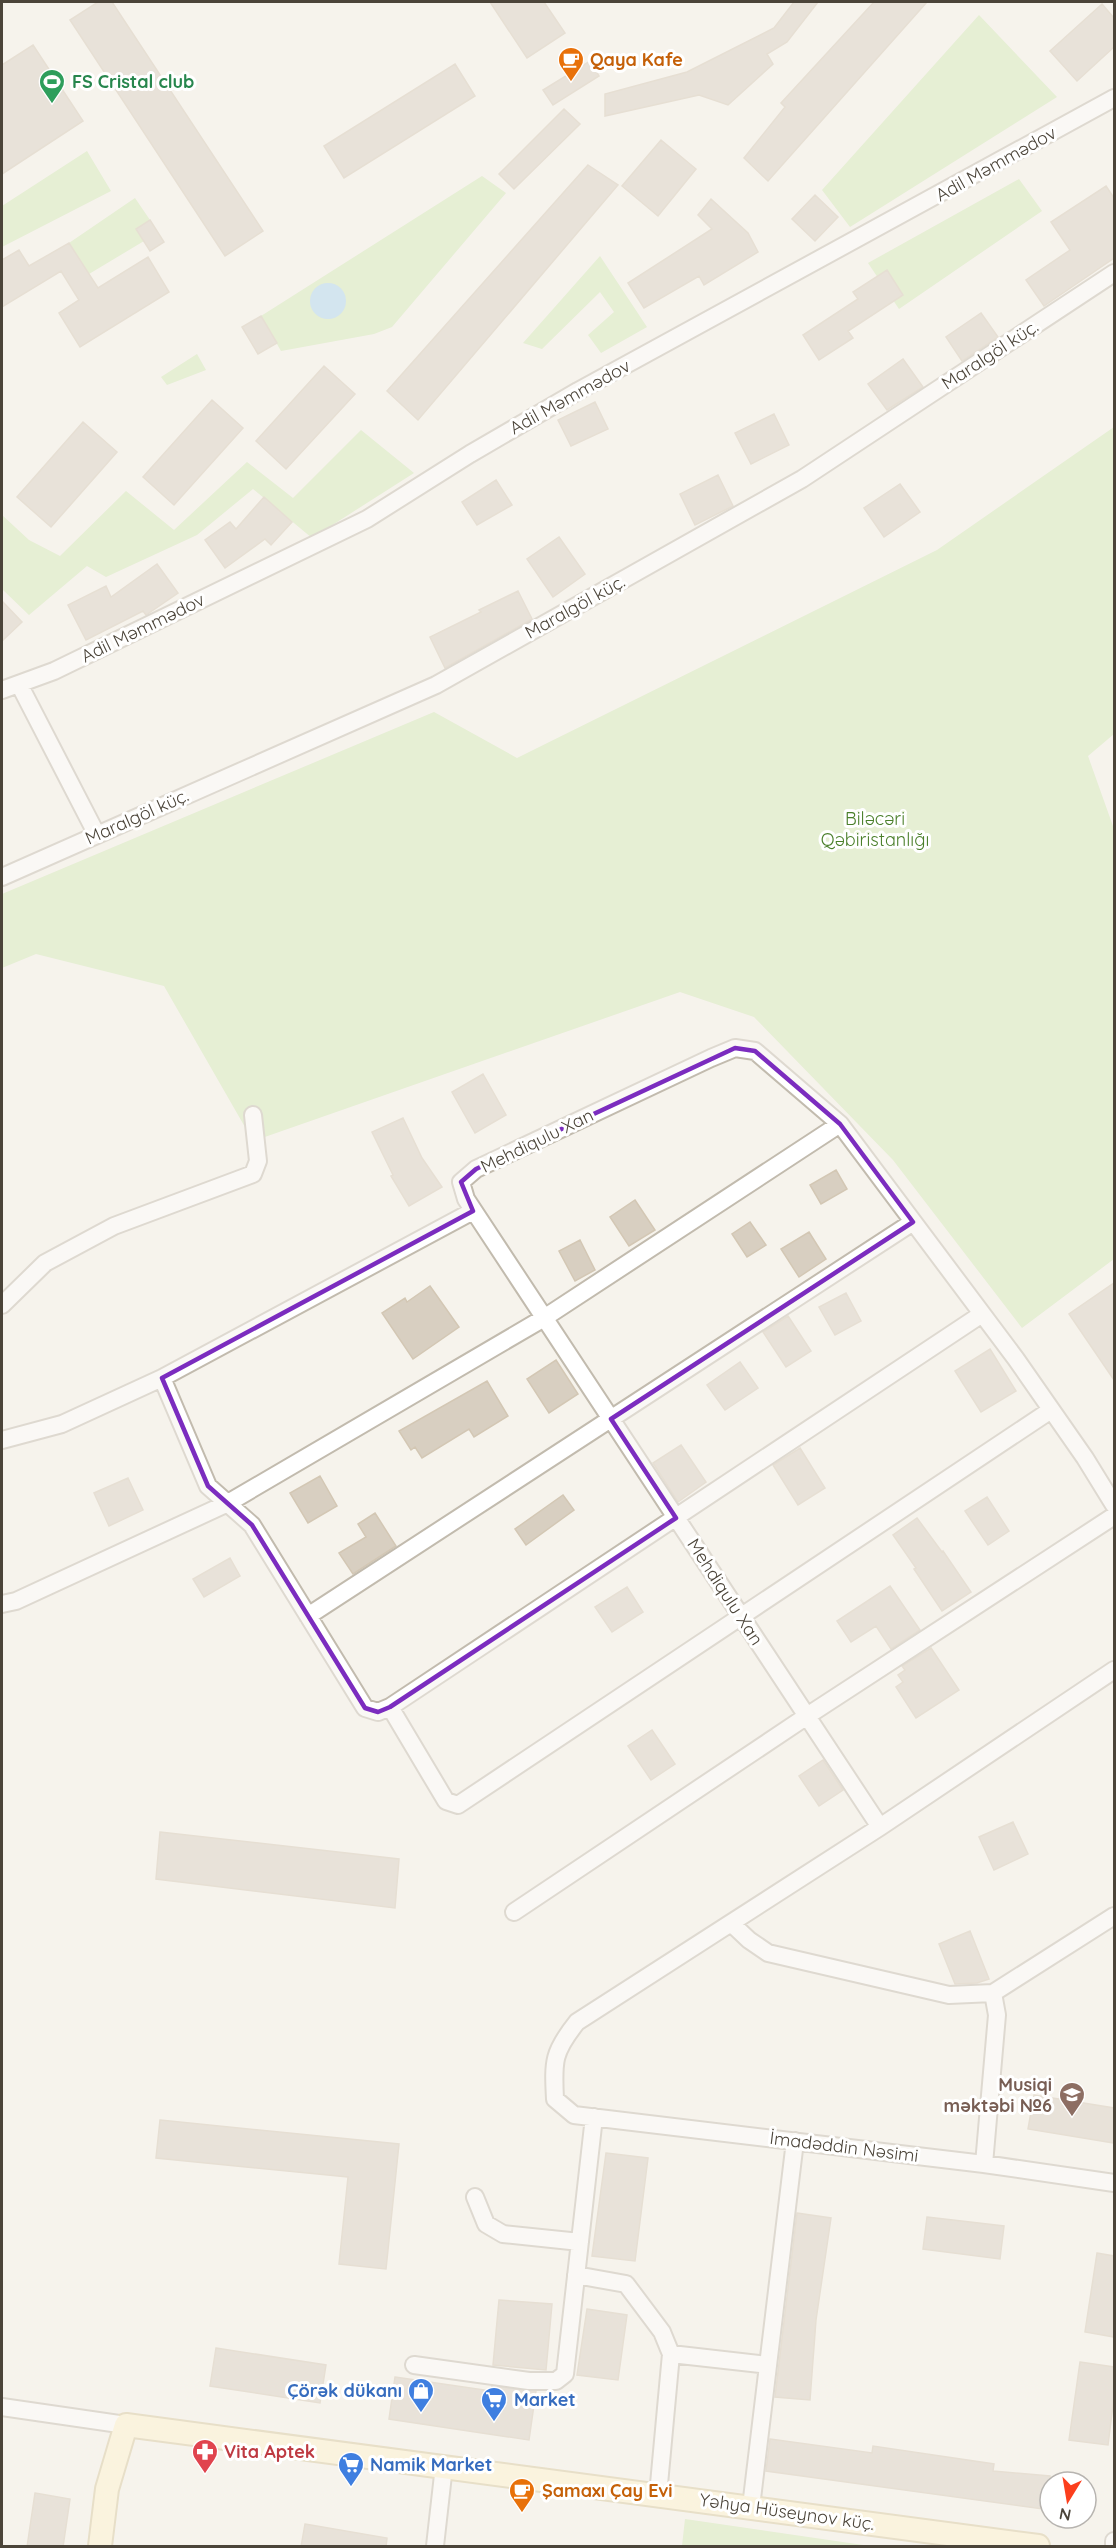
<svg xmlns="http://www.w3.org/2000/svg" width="1116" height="2548" font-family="Quicksand,sans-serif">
<rect width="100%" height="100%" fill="#f6f3ec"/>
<!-- green -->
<path fill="#d2eab5" d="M 979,15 L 1057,97 L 850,227 L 822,190 Z
M 87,151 L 111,191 L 2,247 L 2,206 Z
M 482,176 L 506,193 L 392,327 L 374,334 L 281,351 L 261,316 Z
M 1019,179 L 1042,211 L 899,309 L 868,263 Z
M 135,198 L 150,220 L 136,229 L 144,241 L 89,274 L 69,243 Z
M 600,256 L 647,327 L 601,353 L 588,335 L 614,312 L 600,292 L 542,349 L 523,343 Z
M 197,354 L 206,370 L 167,385 L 161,377 Z
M 1114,427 L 1114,734 L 1088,756 L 1114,829 L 1114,1259 L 1022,1328 L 893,1160 L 754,1017 L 680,992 L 253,1141 L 164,986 L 36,954 L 2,968 L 2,894 L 434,712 L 517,758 L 937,550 Z
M 361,430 L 414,473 L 312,538 L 253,489 L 197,535 L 106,577 L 87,566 L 29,615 L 2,589 L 2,515 L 29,540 L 60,556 L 126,491 L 174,530 L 247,462 L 293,498 Z
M 685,2519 L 870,2546 L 682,2546 Z"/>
<!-- water -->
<path fill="#a9d4f2" d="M310 301a18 18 0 1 1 36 0a18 18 0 1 1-36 0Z"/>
<!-- building -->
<path fill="#d8cfc1" stroke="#d3c7b4" stroke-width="1.5" d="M 98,2 L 112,2 L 263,231 L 225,256 L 70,20 Z
M 490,2 L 544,2 L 565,33 L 527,58 Z
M 794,2 L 818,2 L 787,42 L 767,54 L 773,64 L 728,105 L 699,95 L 605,116 L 605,94 L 687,72 L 774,28 Z
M 874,2 L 927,2 L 768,181 L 744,158 L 785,107 L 781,103 Z
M 1102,4 L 1114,18 L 1114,47 L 1077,81 L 1050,51 Z
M 33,45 L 83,121 L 2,174 L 2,65 Z
M 590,61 L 599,76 L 553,105 L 543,90 Z
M 455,64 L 475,96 L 344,178 L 324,146 Z
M 564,109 L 580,124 L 514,189 L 499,174 Z
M 661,140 L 696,169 L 658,216 L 622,186 Z
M 588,165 L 618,185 L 418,420 L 387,391 Z
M 1106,186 L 1114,198 L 1114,258 L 1044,306 L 1026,280 L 1070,250 L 1051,222 Z
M 815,195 L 838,217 L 815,241 L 792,219 Z
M 711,199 L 748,233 L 758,252 L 704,285 L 699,276 L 644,308 L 628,283 L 712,229 L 698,215 Z
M 150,220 L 164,242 L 150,251 L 136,229 Z
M 69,243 L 98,288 L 148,257 L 169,292 L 80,347 L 59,313 L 79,300 L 61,271 L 2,307 L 2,260 L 19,250 L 29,266 Z
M 887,270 L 903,295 L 848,331 L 853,338 L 819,360 L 803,335 L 858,299 L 853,292 Z
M 981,313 L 998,337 L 962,361 L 946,337 Z
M 261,316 L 277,343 L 258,354 L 242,327 Z
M 903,359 L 923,387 L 887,410 L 868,384 Z
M 324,366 L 355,394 L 286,469 L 256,441 Z
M 212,400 L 243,428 L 174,505 L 143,477 Z
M 595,402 L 608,429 L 571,446 L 558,420 Z
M 774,414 L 789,445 L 751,464 L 735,433 Z
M 83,422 L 117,452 L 51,527 L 17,497 Z
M 718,475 L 733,506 L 695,525 L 680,494 Z
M 496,480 L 512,505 L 477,525 L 462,502 Z
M 900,484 L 920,512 L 884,537 L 864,508 Z
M 264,497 L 292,522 L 271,545 L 265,539 L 225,568 L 205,540 L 230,522 L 236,529 Z
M 559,537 L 585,574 L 553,597 L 527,559 Z
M 157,564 L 178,593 L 149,613 L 146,615 L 143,611 L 86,640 L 68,605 L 106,586 L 111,597 Z
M 518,591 L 532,619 L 445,668 L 430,637 L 481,612 L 479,610 Z
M 2,601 L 22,622 L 2,641 Z
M 483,1074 L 506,1115 L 475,1133 L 452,1092 Z
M 403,1118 L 422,1158 L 442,1187 L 409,1206 L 391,1176 L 393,1175 L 372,1132 Z
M 836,1170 L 847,1189 L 821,1204 L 810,1185 Z
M 635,1200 L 655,1230 L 629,1246 L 610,1217 Z
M 750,1222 L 766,1245 L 747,1257 L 732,1234 Z
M 809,1232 L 826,1259 L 799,1277 L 781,1249 Z
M 580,1240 L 595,1270 L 575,1281 L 559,1251 Z
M 1114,1283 L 1114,1380 L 1069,1314 Z
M 430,1286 L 459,1327 L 413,1359 L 382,1313 L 405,1298 L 407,1302 Z
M 846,1293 L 861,1321 L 835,1335 L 819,1307 Z
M 788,1316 L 811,1351 L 786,1367 L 763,1332 Z
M 990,1349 L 1016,1391 L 981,1412 L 955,1371 Z
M 556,1360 L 578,1394 L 549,1413 L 527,1379 Z
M 740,1362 L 758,1388 L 725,1410 L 707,1385 Z
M 487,1381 L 508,1416 L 474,1437 L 469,1429 L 422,1458 L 415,1447 L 411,1450 L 399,1431 Z
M 681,1445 L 706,1482 L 678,1502 L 653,1463 Z
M 800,1448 L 825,1488 L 798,1505 L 773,1465 Z
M 320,1476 L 337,1506 L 308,1523 L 290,1493 Z
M 128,1478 L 143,1510 L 109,1526 L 94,1493 Z
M 563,1495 L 574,1510 L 526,1545 L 515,1529 Z
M 987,1497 L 1009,1531 L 988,1545 L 965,1511 Z
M 375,1513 L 396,1546 L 353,1574 L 339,1553 L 366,1537 L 358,1524 Z
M 917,1518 L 942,1552 L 943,1551 L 971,1592 L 942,1611 L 914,1569 L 916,1568 L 893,1535 Z
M 230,1558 L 240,1576 L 204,1597 L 193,1579 Z
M 890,1586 L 920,1630 L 891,1649 L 876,1626 L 851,1642 L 837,1621 Z
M 627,1587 L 643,1612 L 612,1632 L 595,1607 Z
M 931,1648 L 959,1690 L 916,1718 L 896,1687 L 903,1682 L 898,1675 L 905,1670 L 902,1666 Z
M 652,1730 L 675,1764 L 651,1780 L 628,1746 Z
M 823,1760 L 843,1790 L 819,1806 L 799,1776 Z
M 1013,1822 L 1028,1854 L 994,1870 L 979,1837 Z
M 160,1832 L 399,1859 L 395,1908 L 156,1879 Z
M 970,1931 L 989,1979 L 977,1983 L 955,1984 L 939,1944 Z
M 1034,2095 L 1114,2108 L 1114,2143 L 1028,2129 Z
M 160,2120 L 399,2144 L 386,2269 L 339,2264 L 348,2177 L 156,2158 Z
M 606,2153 L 648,2158 L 635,2261 L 592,2256 Z
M 797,2213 L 831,2218 L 816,2320 L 810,2400 L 775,2397 Z
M 927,2217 L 1004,2226 L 1000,2259 L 923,2249 Z
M 1097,2253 L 1114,2256 L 1114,2337 L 1085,2332 Z
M 499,2300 L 552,2304 L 546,2370 L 493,2365 Z
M 587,2309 L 627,2315 L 618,2380 L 577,2375 Z
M 216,2348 L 326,2365 L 320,2403 L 210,2386 Z
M 1080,2362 L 1114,2367 L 1114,2397 L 1108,2445 L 1069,2440 Z
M 395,2377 L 491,2391 L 492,2386 L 536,2391 L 529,2440 L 389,2419 Z
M 770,2439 L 872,2453 L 873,2446 L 994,2464 L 993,2471 L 1050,2476 L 1050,2510 L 766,2471 Z
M 35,2493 L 70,2499 L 63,2547 L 27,2547 Z
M 305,2524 L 387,2538 L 386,2547 L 301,2547 Z"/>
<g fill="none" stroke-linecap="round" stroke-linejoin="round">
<defs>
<path id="street" d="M 19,684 L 97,835
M 2,690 L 54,671 L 367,519 L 470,454 L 578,391 L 1114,98
M 2,877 L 436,685 L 802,479 L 1114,273
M 2,1305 L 45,1263 L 114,1226 L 253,1174 L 258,1161 L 253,1115
M 162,1378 L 208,1486 L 252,1525 L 365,1708 L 378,1712 L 390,1707 L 982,1314
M 2,1440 L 62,1424 L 162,1378 L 473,1211
M 2,1604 L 16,1601 L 228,1503 L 544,1318 L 840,1124
M 308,1616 L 913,1222
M 1114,1670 L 880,1827 L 577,2022 C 553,2052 553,2061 555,2099 L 574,2115 L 984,2164 L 1114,2183
M 390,1707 L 446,1801 L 458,1805 L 1051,1410
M 880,1827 L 466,1199 L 461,1182 L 476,1169 L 711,1058 L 735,1048 L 755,1051 L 840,1124 L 1016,1359 L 1085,1458 L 1114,1505
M 514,1912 L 807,1716 L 1114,1516
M 731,1923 L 749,1940 L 768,1953 L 949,1995 L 993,1993 L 1114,1916
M 984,2164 L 997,2015 L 993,1993
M 475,2197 L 486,2224 L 503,2234 L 580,2242
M 576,2275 L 626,2284 L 662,2332 L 671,2354 L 658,2495
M 671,2354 L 768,2365
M 414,2365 L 529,2381 L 556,2381 L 565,2374 L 594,2117
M 2,2407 L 126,2425
M 751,2507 L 795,2141
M 435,2546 L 444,2466
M 1114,2546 L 1114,2541"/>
<path id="secondary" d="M 100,2546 L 107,2489 L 126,2425 L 1038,2546"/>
</defs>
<!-- street casing -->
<use href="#street" stroke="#c2bbae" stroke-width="20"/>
<!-- secondary casing -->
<use href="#secondary" stroke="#d6c79b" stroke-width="26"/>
<!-- street -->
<use href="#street" stroke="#fff" stroke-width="16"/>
<!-- secondary -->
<use href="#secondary" stroke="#fff3cd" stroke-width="22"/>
</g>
<!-- marked area -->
<path d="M0 0H1116V2548H0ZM 735,1048 L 755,1051 L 840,1124 L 913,1222 L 611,1419 L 676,1518 L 390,1707 L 378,1712 L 365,1708 L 252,1525 L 208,1486 L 162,1378 L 473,1211 L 461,1182 L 476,1169 Z" fill="#f6f3ec" fill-opacity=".55" fill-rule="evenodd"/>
<path fill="none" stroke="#7b2cbf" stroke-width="4.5" stroke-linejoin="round" d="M 735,1048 L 755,1051 L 840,1124 L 913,1222 L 611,1419 L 676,1518 L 390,1707 L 378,1712 L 365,1708 L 252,1525 L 208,1486 L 162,1378 L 473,1211 L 461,1182 L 476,1169 Z"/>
<!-- icons -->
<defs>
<symbol id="cafe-pin" viewBox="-11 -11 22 30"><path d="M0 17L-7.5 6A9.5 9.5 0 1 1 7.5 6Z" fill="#e8710a" stroke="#fff"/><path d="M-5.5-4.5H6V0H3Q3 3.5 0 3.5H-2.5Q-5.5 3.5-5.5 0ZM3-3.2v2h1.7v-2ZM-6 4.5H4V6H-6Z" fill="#fff"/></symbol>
<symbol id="stadium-pin" viewBox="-11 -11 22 30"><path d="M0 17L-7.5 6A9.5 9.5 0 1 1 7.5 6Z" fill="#2e9e5b" stroke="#fff"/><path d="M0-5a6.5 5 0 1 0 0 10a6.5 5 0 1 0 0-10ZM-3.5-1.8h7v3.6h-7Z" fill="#fff"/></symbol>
<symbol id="school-pin" viewBox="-11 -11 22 30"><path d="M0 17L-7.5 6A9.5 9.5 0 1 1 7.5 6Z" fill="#8d6e63" stroke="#fff"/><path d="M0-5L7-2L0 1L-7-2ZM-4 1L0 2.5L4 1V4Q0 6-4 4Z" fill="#fff"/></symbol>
<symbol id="shop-pin" viewBox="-11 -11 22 30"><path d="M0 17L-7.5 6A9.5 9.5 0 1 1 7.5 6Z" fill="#3f7fe0" stroke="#fff"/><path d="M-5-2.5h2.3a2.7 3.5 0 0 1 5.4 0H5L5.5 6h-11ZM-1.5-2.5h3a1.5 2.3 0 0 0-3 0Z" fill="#fff"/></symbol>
<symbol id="supermarket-pin" viewBox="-11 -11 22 30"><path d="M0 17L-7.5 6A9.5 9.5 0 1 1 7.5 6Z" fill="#3f7fe0" stroke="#fff"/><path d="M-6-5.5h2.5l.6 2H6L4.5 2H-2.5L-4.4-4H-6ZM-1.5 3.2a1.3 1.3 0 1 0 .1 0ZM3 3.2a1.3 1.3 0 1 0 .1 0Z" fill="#fff"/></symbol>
<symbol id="pharmacy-pin" viewBox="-11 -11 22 30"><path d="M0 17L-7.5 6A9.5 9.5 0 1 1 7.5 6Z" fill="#e0444e" stroke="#fff"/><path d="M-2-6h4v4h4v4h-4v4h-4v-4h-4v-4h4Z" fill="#fff"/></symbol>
</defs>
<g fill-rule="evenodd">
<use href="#cafe-pin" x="556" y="45" width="30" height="40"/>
<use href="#stadium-pin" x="37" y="67" width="30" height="40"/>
<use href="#school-pin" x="1057" y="2080" width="30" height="40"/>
<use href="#shop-pin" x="406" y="2376" width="30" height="40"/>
<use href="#supermarket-pin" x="479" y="2385" width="30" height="40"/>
<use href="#pharmacy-pin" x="190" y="2437" width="30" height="40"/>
<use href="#supermarket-pin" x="336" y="2450" width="30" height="40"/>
<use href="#cafe-pin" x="507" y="2476" width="30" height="40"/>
</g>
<g text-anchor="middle" stroke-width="6" stroke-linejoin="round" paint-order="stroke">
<!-- food labels -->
<g font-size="18" font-weight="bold" fill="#c56008" stroke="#fff" text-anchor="start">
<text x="590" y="66">Qaya Kafe</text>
<text x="542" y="2497">Şamaxı Çay Evi</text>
</g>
<!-- leisure labels -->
<g font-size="18" font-weight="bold" fill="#27864d" stroke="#fff" text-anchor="start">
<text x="72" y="88">FS Cristal club</text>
</g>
<!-- street labels -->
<g font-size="18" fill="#4b4439" stroke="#fff">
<text transform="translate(996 164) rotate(-29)" y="6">Adil Məmmədov</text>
<text transform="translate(990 355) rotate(-33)" y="6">Maralgöl küç.</text>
<text transform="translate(570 397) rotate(-29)" y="6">Adil Məmmədov</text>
<text transform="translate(575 607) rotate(-29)" y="6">Maralgöl küç.</text>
<text transform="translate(143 628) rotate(-26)" y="6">Adil Məmmədov</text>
<text transform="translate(137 817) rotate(-24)" y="6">Maralgöl küç.</text>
<text transform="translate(537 1141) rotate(-26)" y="6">Mehdiqulu Xan</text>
<text transform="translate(725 1592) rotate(57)" y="6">Mehdiqulu Xan</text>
<text transform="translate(844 2147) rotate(7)" y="6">İmadəddin Nəsimi</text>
<text transform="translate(787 2512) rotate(8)" y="6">Yəhya Hüseynov küç.</text>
</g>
<!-- park labels -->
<g font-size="18" fill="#4a7f2a" stroke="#fff">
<text x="875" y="825">Biləcəri<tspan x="875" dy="21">Qəbiristanlığı</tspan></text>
</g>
<!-- education labels -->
<g font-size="18" font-weight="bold" fill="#785e54" stroke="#fff" text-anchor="end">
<text x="1052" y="2091">Musiqi<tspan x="1052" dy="21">məktəbi №6</tspan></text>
</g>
<!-- shop labels -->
<g font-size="18" font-weight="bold" fill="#366cbe" stroke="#fff" text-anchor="start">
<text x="402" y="2397" text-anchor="end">Çörək dükanı</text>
<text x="514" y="2406">Market</text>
<text x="370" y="2471">Namik Market</text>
</g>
<!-- health labels -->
<g font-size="18" font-weight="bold" fill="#be3a42" stroke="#fff" text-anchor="start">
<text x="224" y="2458">Vita Aptek</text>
</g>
</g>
<!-- border -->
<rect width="1116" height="2548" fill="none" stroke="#4b4439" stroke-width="6"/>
<!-- north arrow -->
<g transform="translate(1068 2500) rotate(191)"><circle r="28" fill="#ffffff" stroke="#b7b4b0" stroke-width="1.5"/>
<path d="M0-4.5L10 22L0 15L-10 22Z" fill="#fc3f1d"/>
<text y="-9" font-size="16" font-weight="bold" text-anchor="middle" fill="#4b4439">N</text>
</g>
</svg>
